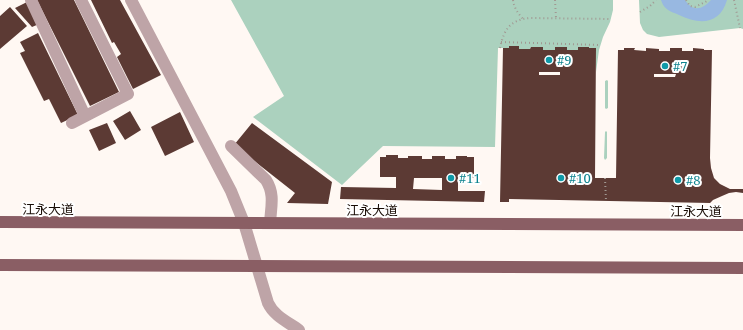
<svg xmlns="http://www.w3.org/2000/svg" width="743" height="330" font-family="'Noto Serif','Noto Sans SC',serif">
<rect width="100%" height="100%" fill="#fff8f3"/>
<!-- green -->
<path fill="#abd1be" d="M 231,0 L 613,0 L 613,10 L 610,22 L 603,37 L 599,50 L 596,72 L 596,48 L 589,48 L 589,47 L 578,47 L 578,50 L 567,50 L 567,47 L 555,47 L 555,50 L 543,50 L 543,47 L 531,47 L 530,49 L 519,49 L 519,46 L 509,46 L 509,48 L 498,48 L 495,147 L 383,146 L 342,185 L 253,117 L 284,96 Z
M 639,0 L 743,0 L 743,29 L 740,28 L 659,37 L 647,34 L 643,30 L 640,23 Z
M 607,80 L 608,81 L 608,108 L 606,109 L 605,108 L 605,81 Z
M 606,131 L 607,132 L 607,158 L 605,160 L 604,158 L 605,132 Z"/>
<!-- water -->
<path fill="#98b8e1" d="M 661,0 L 685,0 C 693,12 702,10 711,0 L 727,0 C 720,25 699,25 679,15 C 670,11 664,10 661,0 Z"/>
<!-- building -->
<path fill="#5c3a34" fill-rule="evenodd" d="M 37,0 L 74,0 L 119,92 L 90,106 Z
M 91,0 L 120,0 L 161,75 L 133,89 L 117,57 L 121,54 L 114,42 L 112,43 Z
M 29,1 L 39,24 L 32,27 L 15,8 Z
M 10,7 L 27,26 L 0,49 L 0,16 Z
M 38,33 L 78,115 L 61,123 L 49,99 L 44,101 L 20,53 L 25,51 L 20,42 Z
M 509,46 L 519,46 L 519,49 L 530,49 L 531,47 L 543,47 L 543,50 L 555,50 L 555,47 L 567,47 L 567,50 L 578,50 L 578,47 L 589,47 L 589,48 L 596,48 L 595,178 L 616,178 L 618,50 L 624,50 L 624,48 L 635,48 L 634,50 L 646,51 L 646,48 L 659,49 L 659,51 L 670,51 L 670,48 L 682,48 L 682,51 L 693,51 L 693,48 L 704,49 L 704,50 L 712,50 L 710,158 L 711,168 L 714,178 L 720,184 L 730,189 L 743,189 L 743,193 L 736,192 L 729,193 L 722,196 L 713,200 L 710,203 L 509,199 L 509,202 L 500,202 L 503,48 L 509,48 ZM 539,72 L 560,72 L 560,75 L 539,75 ZM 654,74 L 676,74 L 675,77 L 654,77 Z
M 130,111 L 141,130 L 125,140 L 113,121 Z
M 180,112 L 194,142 L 165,156 L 151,127 Z
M 107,123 L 116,143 L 99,151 L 89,130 Z
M 252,123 L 332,182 L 328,204 L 287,203 L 295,193 L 234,145 Z
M 386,155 L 398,155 L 398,158 L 408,158 L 408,156 L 422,156 L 422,159 L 432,159 L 432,156 L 445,156 L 445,159 L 456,159 L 456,156 L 467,156 L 467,157 L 474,157 L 474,178 L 458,178 L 458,191 L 485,191 L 484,202 L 340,199 L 341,187 L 396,188 L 396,177 L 380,177 L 380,157 L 386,157 ZM 414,178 L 442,178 L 442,190 L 413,189 Z"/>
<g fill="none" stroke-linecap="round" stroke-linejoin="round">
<!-- path -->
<path stroke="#a19892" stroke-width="2" stroke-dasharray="1 3" stroke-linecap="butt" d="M 513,0 C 514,8 518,13 523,19
M 555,0 L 556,18
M 686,0 L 690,6 L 695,7 L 709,0
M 734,0 L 740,28
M 640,12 L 650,6 L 656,0
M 501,42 L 600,45
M 500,48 C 504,29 510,20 530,18 L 611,19
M 605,178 L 606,201"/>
<!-- minor -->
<path stroke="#bea4a7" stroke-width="12" d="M 31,0 L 85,116
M 131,0 L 231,191 L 244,223 L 268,303 C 274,316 288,322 299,330
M 72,123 L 128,94 L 81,0
M 231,146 L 266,180 C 275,194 271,207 270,223"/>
<!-- major -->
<path stroke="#8a5e64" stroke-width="12" d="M 0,222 L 743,225
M 0,265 L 743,268"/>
</g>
<!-- markers -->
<g fill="#0f9aa8" stroke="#fff" stroke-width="1.5">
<circle cx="549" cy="60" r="4"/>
<circle cx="665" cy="66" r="4"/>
<circle cx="451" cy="178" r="4"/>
<circle cx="561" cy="178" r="4"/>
<circle cx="678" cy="180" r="4"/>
</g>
<g text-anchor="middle" stroke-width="4" stroke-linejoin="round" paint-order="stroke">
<!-- culture labels -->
<g font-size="13" fill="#0d838f" stroke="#fff" text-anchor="start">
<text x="557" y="65">#9</text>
<text x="673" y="71">#7</text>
<text x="459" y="183">#11</text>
<text x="569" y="183">#10</text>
<text x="686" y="185">#8</text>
</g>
<!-- street labels -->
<g font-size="13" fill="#190d06" stroke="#fff">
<text x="48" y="214">江永大道</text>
<text x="372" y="215">江永大道</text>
<text x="696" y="216">江永大道</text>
</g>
</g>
</svg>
